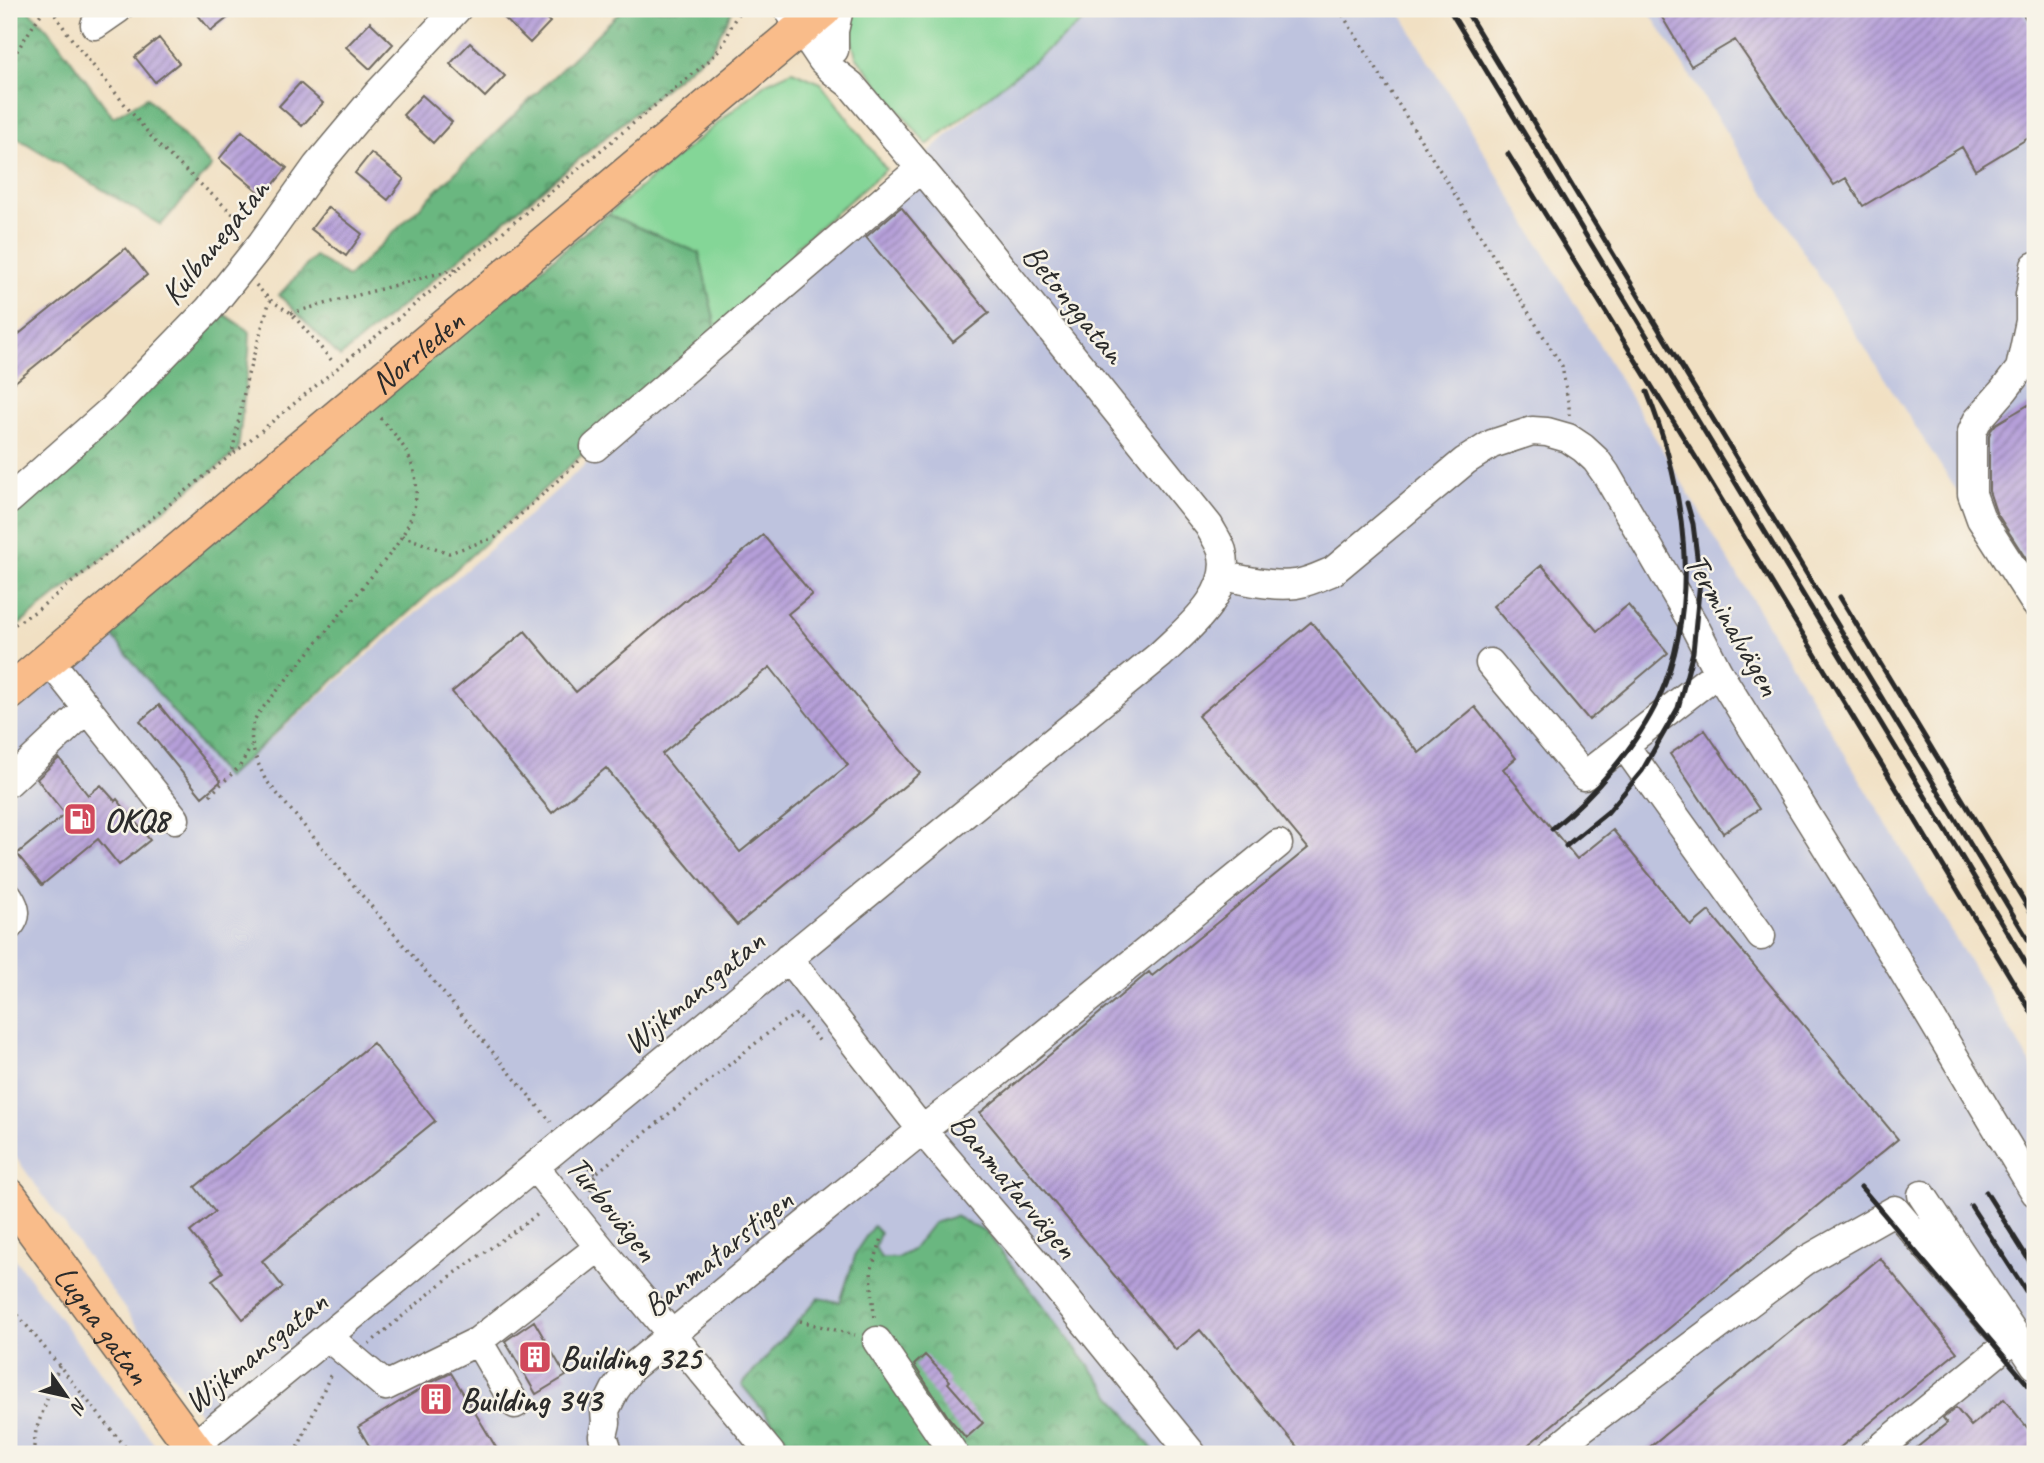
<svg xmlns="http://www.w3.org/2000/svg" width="2044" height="1463" font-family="Caveat,sans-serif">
<defs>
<pattern id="forest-crowns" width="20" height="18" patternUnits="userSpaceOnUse" patternTransform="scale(1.75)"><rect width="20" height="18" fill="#6bb780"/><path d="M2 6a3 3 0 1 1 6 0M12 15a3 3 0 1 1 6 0" fill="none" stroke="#589569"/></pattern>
<pattern id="building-hatch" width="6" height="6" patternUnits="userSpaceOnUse" patternTransform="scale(1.75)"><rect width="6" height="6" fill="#b59fd9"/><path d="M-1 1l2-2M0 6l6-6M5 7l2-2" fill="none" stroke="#9382b0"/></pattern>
</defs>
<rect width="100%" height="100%" fill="#f7f3e8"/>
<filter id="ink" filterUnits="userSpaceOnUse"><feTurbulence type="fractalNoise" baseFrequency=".0143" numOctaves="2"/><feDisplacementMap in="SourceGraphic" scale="14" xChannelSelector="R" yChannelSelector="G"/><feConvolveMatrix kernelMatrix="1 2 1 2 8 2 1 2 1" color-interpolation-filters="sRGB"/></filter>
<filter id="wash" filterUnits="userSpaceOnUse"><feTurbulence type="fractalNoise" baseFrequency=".00686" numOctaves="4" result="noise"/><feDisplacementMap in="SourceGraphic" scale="28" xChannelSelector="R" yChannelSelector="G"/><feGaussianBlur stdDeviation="1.57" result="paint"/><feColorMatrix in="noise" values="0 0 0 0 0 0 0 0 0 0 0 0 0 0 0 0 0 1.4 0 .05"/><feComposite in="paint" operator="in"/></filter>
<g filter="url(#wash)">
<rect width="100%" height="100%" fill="#f1e0c3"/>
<!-- industrial -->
<path fill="#bec3de" d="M 1086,9 L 1398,9 L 2035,1071 L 2035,1454 L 227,1454 L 214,1433 L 9,1148 L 9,719 L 106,628 L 226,778 L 544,502 Z
M 1647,9 L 2035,9 L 2035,620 L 1980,527 Z
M 9,1251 L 162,1454 L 9,1454 Z"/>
<!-- grass -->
<path fill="#84d697" stroke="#588061" stroke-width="2" d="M 857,9 L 1099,9 L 927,145 L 856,56 L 847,25 Z
M 792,71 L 821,83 L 886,169 L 797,246 L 780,281 L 717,332 L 699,253 L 607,215 L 766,83 Z"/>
<!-- forest -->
<path fill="url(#forest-crowns)" stroke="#4b7156" stroke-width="2" d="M 9,9 L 28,9 L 52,34 L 113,117 L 147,97 L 212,166 L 161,225 L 19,139 L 9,135 Z
M 623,9 L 733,9 L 712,49 L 340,357 L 279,295 L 315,256 L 348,277 Z
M 607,214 L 699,253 L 717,332 L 226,778 L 106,628 Z
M 218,310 L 250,332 L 249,353 L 238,451 L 9,633 L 9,504 Z
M 955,1216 L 987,1233 L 1154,1451 L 1150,1454 L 798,1454 L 742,1385 L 818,1298 L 840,1302 L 857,1250 L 873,1226 L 880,1233 L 875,1247 L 881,1258 L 897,1258 L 912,1250 L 933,1223 Z"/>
<g id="blocks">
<!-- building -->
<path fill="url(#building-hatch)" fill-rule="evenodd" d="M 193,9 L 239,9 L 211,31 Z
M 495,9 L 536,9 L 550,22 L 530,43 Z
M 1657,9 L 2020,9 L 2035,34 L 2035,134 L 1975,170 L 1962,147 L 1863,206 L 1846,178 L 1834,185 L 1735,40 L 1691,66 Z
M 370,22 L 393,44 L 370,69 L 346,47 Z
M 159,38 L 179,63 L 155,82 L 135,57 Z
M 470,43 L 505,76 L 485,97 L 450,64 Z
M 300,83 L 323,103 L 302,126 L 279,106 Z
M 422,95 L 452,122 L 433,143 L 403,115 Z
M 242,131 L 287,168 L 264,196 L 219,159 Z
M 371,153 L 404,179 L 388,200 L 355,173 Z
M 328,207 L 362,234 L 346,256 L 311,229 Z
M 901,207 L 989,313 L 953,342 L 866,237 Z
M 126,248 L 147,275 L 9,387 L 9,342 Z
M 2035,401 L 2035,573 L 1996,512 L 1989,491 L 1989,436 L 1991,430 L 1996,424 Z
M 763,535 L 812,594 L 788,614 L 920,773 L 737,925 L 606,768 L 552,813 L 452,692 L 525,631 L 576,692 ZM 770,667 L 848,765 L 740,852 L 662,754 Z
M 1542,565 L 1597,631 L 1628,605 L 1668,653 L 1589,720 L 1493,606 Z
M 1311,622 L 1419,753 L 1475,707 L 1516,758 L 1503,769 L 1577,859 L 1613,830 L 1691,926 L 1709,911 L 1898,1139 L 1517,1454 L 1303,1454 L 1200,1330 L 1176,1350 L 980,1113 L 1149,972 L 1152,976 L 1308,848 L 1198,716 Z
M 159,705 L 221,781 L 202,797 L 140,721 Z
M 1705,730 L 1759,809 L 1723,833 L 1670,754 Z
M 59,758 L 88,795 L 101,785 L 115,801 L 117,799 L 150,840 L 119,865 L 98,839 L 42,885 L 17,854 L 65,814 L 37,779 Z
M 373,1043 L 435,1121 L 262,1261 L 283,1287 L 243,1319 L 212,1280 L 223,1272 L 190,1232 L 215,1212 L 195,1187 Z
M 1880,1258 L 1957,1352 L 1832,1454 L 1641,1454 Z
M 534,1321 L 566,1376 L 536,1394 L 505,1341 Z
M 925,1355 L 950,1381 L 948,1383 L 983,1423 L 966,1438 L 949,1418 L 914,1365 Z
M 451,1373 L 500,1454 L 374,1454 L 358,1427 L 432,1382 Z
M 2004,1399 L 2035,1437 L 2035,1454 L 1909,1454 L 1947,1423 L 1943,1418 L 1956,1408 L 1971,1426 Z"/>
</g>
</g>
<g filter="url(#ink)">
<use href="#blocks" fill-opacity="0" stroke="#706a60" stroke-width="2"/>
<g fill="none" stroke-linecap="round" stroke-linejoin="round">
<defs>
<path id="minor" d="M 95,25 L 118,9
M 834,50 L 834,31 L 839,9
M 2035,266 L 2030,295 L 2030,321 L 2020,369 L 2004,390 L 1977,421 L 1972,432 L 1972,494 L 1981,519 L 2035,603
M 595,447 L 921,168
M 9,500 L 111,410 L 209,309 L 262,243 L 317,166 L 379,92 L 457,9
M 1223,576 C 1246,580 1272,587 1296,584 C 1309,582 1321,576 1333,571 L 1465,461 L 1492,444 L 1532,431 L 1547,432 L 1568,438 L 1583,448 L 1596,460 L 1606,474 L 1695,627 L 1718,672 L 1896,959 L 2035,1192
M 49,660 L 175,819
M 1490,663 L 1584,776 L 1718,672
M 1624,745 L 1761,936
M 9,782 L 87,709
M 9,897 C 16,908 18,916 9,926
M 788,958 L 922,1130 L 1053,1283 L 1192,1454
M 535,1167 C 611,1264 692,1358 771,1454
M 1922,1195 L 2035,1365
M 328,1337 L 386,1386 L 478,1341
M 877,1341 L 954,1454
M 515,1404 L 478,1341 L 598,1248
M 184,1454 L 946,829 L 1160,655 C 1187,629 1234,593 1222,551 C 1219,542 1213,534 1209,526 L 947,200 L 851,85 L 833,71 L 822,60 L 788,9
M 609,1454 L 603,1436 L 606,1423 L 605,1410 L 615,1390 L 630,1369 L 791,1236 L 922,1130 L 997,1073 L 1278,844
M 1551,1454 L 1582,1428 L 1805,1261 L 1895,1210 L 2009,1343 L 1873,1454"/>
<g id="major">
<path id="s1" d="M 9,693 L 824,9"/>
<path id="s2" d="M 9,1196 L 198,1454"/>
</g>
</defs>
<!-- minor casing -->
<use href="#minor" stroke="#706a60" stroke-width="31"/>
<!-- major casing -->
<use href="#major" stroke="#706a60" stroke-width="38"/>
<!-- path -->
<path stroke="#706a60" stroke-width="3.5" stroke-dasharray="2 5" stroke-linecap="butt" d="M 51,9 L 73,41 L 158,145 L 246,226
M 1339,9 L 1562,366 L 1569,407 L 1569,415
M 9,63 L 44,9
M 256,285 L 270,300 L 291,313 L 333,362
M 291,313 L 459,268 L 712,58 L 725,42 L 733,22 L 741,9
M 380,418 C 425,463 428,504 390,554 L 257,715 C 245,739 255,756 265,779 L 551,1122
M 234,453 L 458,269
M 402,536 L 449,553 L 496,537 L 579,461
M 9,628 L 36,611 L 232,454 L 247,378 L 270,300
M 210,795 L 240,766 L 251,747
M 578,1186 L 595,1174 L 581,1158
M 591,1198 L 590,1194 L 595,1174 L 778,1025 L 797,1014 L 822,1044
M 9,1304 L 131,1454
M 874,1317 L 871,1271 L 883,1235
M 800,1321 L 855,1335
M 369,1344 L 447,1279 L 541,1212
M 33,1454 L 36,1430 L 59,1366
M 295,1454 L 330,1376 L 333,1373"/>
<!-- minor -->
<use href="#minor" stroke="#fff" stroke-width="28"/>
<!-- major -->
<use href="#major" stroke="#f9bc8a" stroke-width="35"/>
<!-- rail -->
<path stroke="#2b2b2b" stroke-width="5" d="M 1449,9 L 2035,978
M 1465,9 L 2035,951
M 1508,154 L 1706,474 L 2035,1018
M 1840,597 L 2035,919
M 1552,829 C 1593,796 1637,746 1659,698 C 1702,600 1685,488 1647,392
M 1566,846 L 1608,812 L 1642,771 L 1678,708 L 1693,652 L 1700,581 L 1693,524 L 1687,503
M 1861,1187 L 2035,1393
M 1986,1192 L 2035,1270
M 1971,1206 L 2035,1305"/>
</g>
</g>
<!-- icons -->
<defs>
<symbol id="fuel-square" viewBox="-11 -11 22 22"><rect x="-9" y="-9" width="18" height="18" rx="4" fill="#d1495b" stroke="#f7f3e8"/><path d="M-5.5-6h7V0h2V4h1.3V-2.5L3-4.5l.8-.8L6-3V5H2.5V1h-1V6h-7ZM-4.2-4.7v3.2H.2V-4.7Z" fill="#fff"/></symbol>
<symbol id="building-square" viewBox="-11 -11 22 22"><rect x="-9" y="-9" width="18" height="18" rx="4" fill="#d1495b" stroke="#f7f3e8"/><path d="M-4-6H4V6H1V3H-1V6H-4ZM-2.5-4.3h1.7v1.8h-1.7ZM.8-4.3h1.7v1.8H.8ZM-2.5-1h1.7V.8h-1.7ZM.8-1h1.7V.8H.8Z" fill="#fff"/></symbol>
</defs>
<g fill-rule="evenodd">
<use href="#fuel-square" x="61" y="800" width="38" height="38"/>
<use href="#building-square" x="516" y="1338" width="38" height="38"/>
<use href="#building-square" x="417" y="1380" width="38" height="38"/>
</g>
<g text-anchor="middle" stroke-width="5" stroke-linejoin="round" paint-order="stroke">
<!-- street labels -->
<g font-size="33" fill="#2b2b2b" stroke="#f7f3e8">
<text transform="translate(214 241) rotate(-51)" y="12">Kulbanegatan</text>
<text transform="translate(1075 303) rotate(51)" y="12">Betonggatan</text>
<text dy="12" stroke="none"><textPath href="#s1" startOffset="532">Norrleden</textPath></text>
<text transform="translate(1734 624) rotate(60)" y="12">Terminalvägen</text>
<text transform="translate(693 991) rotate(-40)" y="12">Wijkmansgatan</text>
<text transform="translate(1015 1185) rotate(50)" y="12">Banmatarvägen</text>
<text transform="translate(613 1208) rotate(51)" y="12">Turbovägen</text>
<text transform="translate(717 1252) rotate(-39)" y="12">Banmatarstigen</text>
<text dy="12" stroke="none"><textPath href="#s2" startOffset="159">Lugna gatan</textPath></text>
<text transform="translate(255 1351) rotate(-39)" y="12">Wijkmansgatan</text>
</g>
<!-- poi labels -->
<g font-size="33" font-weight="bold" fill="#2b2b2b" stroke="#f7f3e8" text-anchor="start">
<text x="104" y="831">OKQ8</text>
<text x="560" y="1369">Building 325</text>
<text x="460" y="1411">Building 343</text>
</g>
</g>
<!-- margin -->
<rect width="2044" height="1463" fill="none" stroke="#f7f3e8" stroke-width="35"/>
<!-- north arrow -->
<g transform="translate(66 1396) rotate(124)" stroke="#f7f3e8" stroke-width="5" paint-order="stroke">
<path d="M0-5L12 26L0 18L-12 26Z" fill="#2b2b2b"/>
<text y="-10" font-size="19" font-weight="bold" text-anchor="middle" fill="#2b2b2b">N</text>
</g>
</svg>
